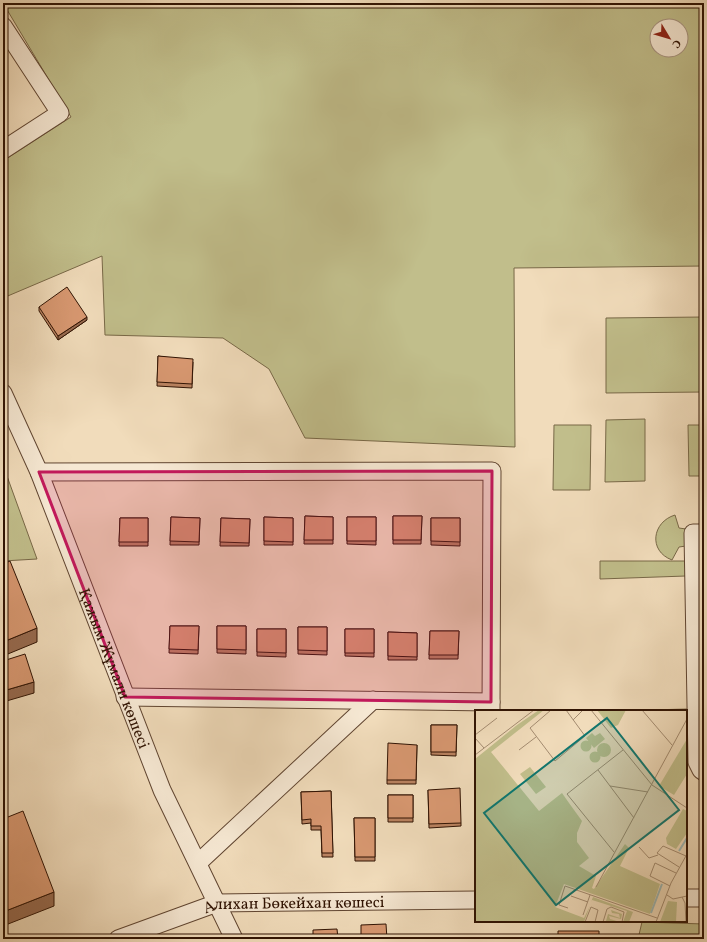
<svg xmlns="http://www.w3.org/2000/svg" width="707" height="942" font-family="Vollkorn,serif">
<rect width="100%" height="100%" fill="#f1dcbb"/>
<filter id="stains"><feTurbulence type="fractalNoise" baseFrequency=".005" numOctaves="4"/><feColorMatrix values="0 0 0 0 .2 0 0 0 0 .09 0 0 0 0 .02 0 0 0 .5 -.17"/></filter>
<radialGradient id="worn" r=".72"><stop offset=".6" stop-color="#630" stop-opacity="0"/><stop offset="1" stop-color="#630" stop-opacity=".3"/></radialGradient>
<!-- green -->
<path fill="#c1be8b" stroke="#786847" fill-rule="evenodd" d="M 3,3 L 704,3 L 704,266 L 514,268 L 515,447 L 305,438 L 269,369 L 223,338 L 105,335 L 102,256 L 3,298 L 3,161 L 71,117 ZM 657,26 L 681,26 L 681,50 L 657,50 Z
M 704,317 L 704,392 L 606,393 L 606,318 Z
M 645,419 L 645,481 L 605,482 L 606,420 Z
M 554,425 L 591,425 L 590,490 L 553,490 Z
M 688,425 L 704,425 L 704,476 L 689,476 Z
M 3,465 L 37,559 L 3,561 Z
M 675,515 L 679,528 L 686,529 L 686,546 L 679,547 L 672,560 C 648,551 652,522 675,515 Z
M 600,561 L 685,561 L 686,576 L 600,579 Z
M 687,709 L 687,757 L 686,711 L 612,711 Z
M 642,922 L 704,924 L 704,939 L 638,939 Z"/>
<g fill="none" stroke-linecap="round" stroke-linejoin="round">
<defs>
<g id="minor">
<path d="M 3,26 L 60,113 L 3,150"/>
<path id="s1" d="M 3,393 L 39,472 L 162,790 L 234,939"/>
<path d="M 39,472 L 492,471 L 491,711"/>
<path d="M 704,533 L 693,533 L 697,762 L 701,770 L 704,772"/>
<path d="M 125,697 L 491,702"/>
<path d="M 198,863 L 373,700"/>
<path d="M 686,898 L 704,898"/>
<path id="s2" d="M 118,939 L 217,903 L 476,900"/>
</g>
</defs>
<!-- minor casing -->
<use href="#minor" stroke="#604531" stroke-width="19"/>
<!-- minor -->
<use href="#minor" stroke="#f6e8d3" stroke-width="17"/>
</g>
<!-- wall -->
<path fill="#ba8361" stroke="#301303" d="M 39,307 L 87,320 L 58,340 L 39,311 Z
M 158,356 L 193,362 L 192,388 L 157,386 Z
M 305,516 L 333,517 L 333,544 L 304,544 Z
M 393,516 L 422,516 L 421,544 L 393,544 Z
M 171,517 L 200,518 L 199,545 L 170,545 Z
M 264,517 L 293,518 L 293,545 L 264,545 Z
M 347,517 L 376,517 L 376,545 L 347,544 Z
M 120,518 L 148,518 L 148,546 L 119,546 Z
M 221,518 L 250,519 L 249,546 L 220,546 Z
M 431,518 L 460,518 L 460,546 L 431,545 Z
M 170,626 L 199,626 L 198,654 L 169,653 Z
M 217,626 L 246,626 L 246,654 L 217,653 Z
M 298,627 L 327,627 L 327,655 L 298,654 Z
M 257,629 L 286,629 L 286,657 L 257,656 Z
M 345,629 L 374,629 L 374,657 L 345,656 Z
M 430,631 L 459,631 L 458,659 L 429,659 Z
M 388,632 L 417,633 L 417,660 L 388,660 Z
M 431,725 L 457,725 L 456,756 L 431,755 Z
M 417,745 L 416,784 L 387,784 L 387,780 Z
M 428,790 L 461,823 L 461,826 L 429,828 Z
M 331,791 L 333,857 L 322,857 L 321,830 L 311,830 L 311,823 L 302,824 L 301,792 Z
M 388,795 L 413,795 L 413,822 L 388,822 Z
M 354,818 L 375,818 L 375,861 L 355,861 Z"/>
<!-- shaded-wall -->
<path fill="#976a4f" stroke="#301303" d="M 87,317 L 87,320 L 58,340 L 58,336 Z
M 37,628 L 37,642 L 3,656 L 3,642 Z
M 34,682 L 34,693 L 3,702 L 3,691 Z
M 54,892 L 54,906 L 3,926 L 3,912 Z"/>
<!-- building -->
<path fill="#d89871" stroke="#301303" d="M 67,287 L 87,317 L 58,336 L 39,307 Z
M 158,356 L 193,359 L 192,384 L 157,382 Z
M 305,516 L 333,517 L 333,540 L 304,540 Z
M 393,516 L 422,516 L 421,540 L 393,540 Z
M 171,517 L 200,518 L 199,542 L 170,541 Z
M 264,517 L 293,518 L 293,542 L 264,541 Z
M 347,517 L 376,517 L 376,541 L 347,541 Z
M 120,518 L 148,518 L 148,542 L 119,542 Z
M 221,518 L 250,519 L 249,543 L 220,542 Z
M 431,518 L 460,518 L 460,542 L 431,541 Z
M 10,561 L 37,628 L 3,642 L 3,564 Z
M 170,626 L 199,626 L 198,650 L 169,649 Z
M 217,626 L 246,626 L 246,650 L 217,649 Z
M 298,627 L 327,627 L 327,651 L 298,650 Z
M 257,629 L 286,629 L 286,653 L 257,652 Z
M 345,629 L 374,629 L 374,653 L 345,653 Z
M 430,631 L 459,631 L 458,655 L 429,655 Z
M 388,632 L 417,633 L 417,657 L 388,656 Z
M 25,654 L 34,682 L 3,691 L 3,661 Z
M 431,725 L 457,725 L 456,752 L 431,752 Z
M 388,743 L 417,745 L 416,780 L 387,780 Z
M 460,788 L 461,823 L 429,824 L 428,790 Z
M 331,791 L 333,853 L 322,853 L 321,826 L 311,826 L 311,819 L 302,820 L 301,792 Z
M 388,795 L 413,795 L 413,818 L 388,818 Z
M 23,811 L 54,892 L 3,912 L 3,819 Z
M 354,818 L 375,818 L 375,857 L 355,857 Z
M 386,924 L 387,939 L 361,939 L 361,925 Z
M 337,929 L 338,939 L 313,939 L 313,930 Z
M 558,931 L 599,931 L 599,939 L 558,939 Z"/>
<!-- marked area -->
<path fill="#c2185b" fill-opacity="0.2" stroke="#c2185b" stroke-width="3" stroke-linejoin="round" d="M 492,471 L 491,702 L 125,697 L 39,472 Z"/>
<g text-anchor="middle" stroke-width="3" stroke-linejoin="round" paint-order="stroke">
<!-- street labels -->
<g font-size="16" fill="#301303" stroke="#f6e8d3">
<text dy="6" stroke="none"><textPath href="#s1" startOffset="297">Қажым Жұмали көшесі</textPath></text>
<text dy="6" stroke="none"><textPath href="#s2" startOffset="182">Алихан Бөкейхан көшесі</textPath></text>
</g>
</g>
<!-- overview -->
<g transform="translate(475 710)">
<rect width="212" height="212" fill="#f1dcbb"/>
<path d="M 64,0 L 69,0 L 16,42 L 64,101 L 87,83 L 94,93 L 107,111 L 102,123 L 102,132 L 114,148 L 104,156 L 121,166 L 117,178 L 119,179 L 150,134 L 154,138 L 145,156 L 185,174 L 175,204 L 89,174 L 80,197 L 109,208 L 115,196 L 109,212 L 0,212 L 0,49 L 42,15 ZM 122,0 L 151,0 L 143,15 L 136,18 ZM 117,23 L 120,26 L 125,23 L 130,29 L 119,38 L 111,28 ZM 212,29 L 212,64 L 199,85 L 184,76 ZM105.5 36a5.5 5.5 0 1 1 11 0a5.5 5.5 0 1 1-11 0ZM122 40a7 7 0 1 1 14 0a7 7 0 1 1-14 0ZM114.5 47a5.5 5.5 0 1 1 11 0a5.5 5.5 0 1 1-11 0ZM 55,57 L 71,77 L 61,84 L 45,64 ZM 208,99 L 212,101 L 212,123 L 201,139 L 192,134 L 191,128 ZM 118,187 L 158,202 L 154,212 L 148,212 L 152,201 L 117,190 L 116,192 ZM 193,191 L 202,192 L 201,212 L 185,212 ZM 136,200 L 147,204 L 146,209 L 134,206 L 135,209 L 145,212 L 131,211 L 133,204 L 145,208 L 144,204 L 137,203 Z" fill="#c1be8b"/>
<path fill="none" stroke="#9dbab8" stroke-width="2" d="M 204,141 L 212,128M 176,203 L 187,174"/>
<path fill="none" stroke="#a48c71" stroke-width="1" d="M 76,0 L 55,18 L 80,51 L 110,26 L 91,0M 116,0 L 177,75 L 212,98M 167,0 L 197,35M 98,10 L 108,0M 0,25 L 22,8M 0,28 L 9,38M 44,40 L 61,27M 0,45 L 59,0M 123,60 L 159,108M 135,76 L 173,82M 164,137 L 174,148 L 183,145M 139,142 L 92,84 L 148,40M 204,157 L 182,143 L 188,136 L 211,146M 195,176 L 175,166 L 180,153 L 201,163M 121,177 L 212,9M 192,185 L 198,189 L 212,186M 96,186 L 113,192M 207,187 L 210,193 L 211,212M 93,198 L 84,195 L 90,176 L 182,208M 108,205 L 115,185M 110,212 L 116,197 L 123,200 L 120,212M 128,212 L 132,199 L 136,197 L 149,202 L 147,212M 181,212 L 196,173 L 212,144"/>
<path fill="#0f766e" fill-opacity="0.15" stroke="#0f766e" stroke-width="2" d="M 132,8 L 204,100 L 81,195 L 9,103 Z"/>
<rect width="212" height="212" fill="none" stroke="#301303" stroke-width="2"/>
</g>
<!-- margin -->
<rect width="707" height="942" fill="none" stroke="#f1dcbb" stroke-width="16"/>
<rect x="4" y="4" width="699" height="934" fill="none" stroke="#301303" stroke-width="2"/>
<rect x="8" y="8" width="691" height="926" fill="none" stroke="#301303"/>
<!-- north arrow -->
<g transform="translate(669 38) rotate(128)"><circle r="19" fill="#f6e8d3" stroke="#a79380"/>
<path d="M0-3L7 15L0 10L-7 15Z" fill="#8f2418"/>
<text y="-6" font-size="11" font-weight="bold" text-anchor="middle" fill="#301303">С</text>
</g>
<rect width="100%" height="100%" filter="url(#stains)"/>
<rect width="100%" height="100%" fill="url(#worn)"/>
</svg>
